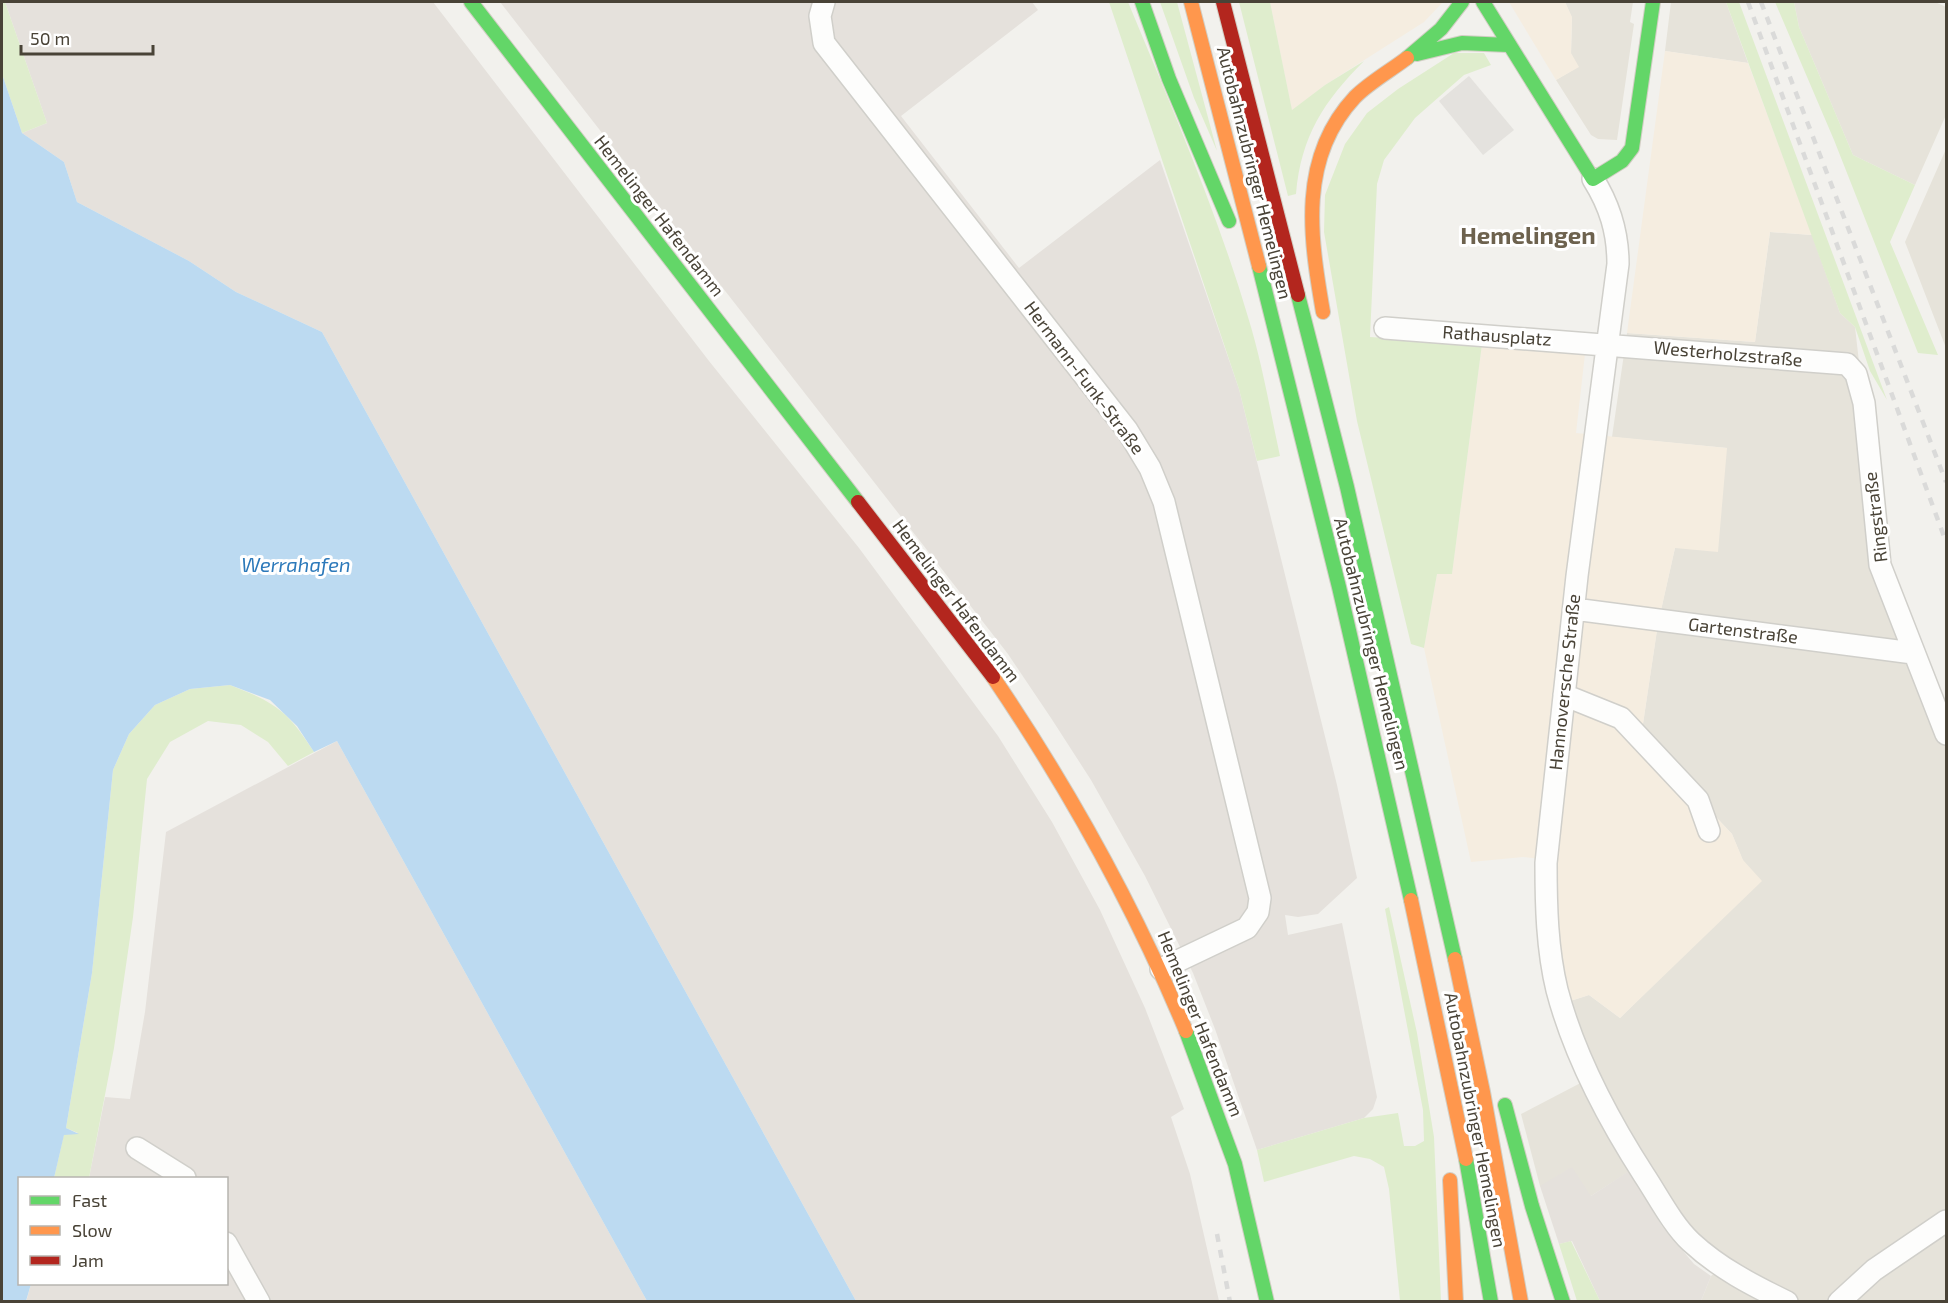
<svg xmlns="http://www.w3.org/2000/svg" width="1948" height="1303" font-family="'Exo 2',sans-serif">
<rect width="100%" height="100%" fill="#f2f1ed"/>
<!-- residential -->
<path fill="#e6e3da" d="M 1565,2 L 1633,2 L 1630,22 L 1634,24 L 1617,140 L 1598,139 L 1591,135 L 1556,80 L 1578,67 L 1571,54 L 1572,18 Z
M 1671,2 L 1726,2 L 1748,63 L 1665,51 Z
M 1794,2 L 1935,2 L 1946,7 L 1946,115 L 1915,185 L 1853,155 L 1799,27 Z
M 1946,149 L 1946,348 L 1905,242 Z
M 1770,232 L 1812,235 L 1840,313 L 1855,327 L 1882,564 L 1946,732 L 1946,1301 L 1701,1301 L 1711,1276 L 1720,1269 L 1636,1167 L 1591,1196 L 1540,1186 L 1521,1114 L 1592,1077 L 1564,1003 L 1589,995 L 1620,1018 L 1707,932 L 1743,861 L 1732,834 L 1641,737 L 1658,623 L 1675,548 L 1727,448 L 1612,437 L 1627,333 L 1755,342 Z"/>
<!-- commercial -->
<path fill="#f5ede0" d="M 1270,2 L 1443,2 L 1424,22 L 1325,85 L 1292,111 Z
M 1509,2 L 1565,2 L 1572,17 L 1571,53 L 1579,67 L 1556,80 Z
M 1665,51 L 1748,63 L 1812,235 L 1770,232 L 1755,342 L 1627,333 Z
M 1482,344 L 1585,354 L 1576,433 L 1727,448 L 1718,552 L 1675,548 L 1658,624 L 1641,737 L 1732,834 L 1743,860 L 1762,881 L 1620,1018 L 1589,995 L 1564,1003 L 1549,860 L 1523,857 L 1471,862 L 1424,648 L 1437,574 L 1452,573 Z"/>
<!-- industrial -->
<path fill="#e5e1dc" d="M 5,2 L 433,2 L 709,361 L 859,548 L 998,736 L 1052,822 L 1100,910 L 1145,1008 L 1184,1109 L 1171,1117 L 1190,1174 L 1219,1301 L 856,1301 L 322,332 L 236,292 L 189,261 L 77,202 L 64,162 L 22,133 L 47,123 Z
M 500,2 L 1032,2 L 1038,10 L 901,116 L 1019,268 L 1160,160 L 1239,389 L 1337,785 L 1357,878 L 1318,914 L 1298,917 L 1285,915 L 1288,935 L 1342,923 L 1377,1097 L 1373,1109 L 1364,1118 L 1257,1150 L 1215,1029 L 1193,973 L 1145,876 L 1091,780 L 1051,718 L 1008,654 Z
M 337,741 L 647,1301 L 26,1302 L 31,1284 L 226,1284 L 226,1178 L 89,1178 L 105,1097 L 130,1099 L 145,1012 L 166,832 Z
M 1572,1167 L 1591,1196 L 1629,1171 L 1662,1226 L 1694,1264 L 1711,1276 L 1701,1301 L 1600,1301 L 1572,1241 L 1559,1244 L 1540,1186 Z"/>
<!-- green -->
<path fill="#dfedcd" d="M 2,2 L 5,2 L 47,123 L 22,133 L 2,74 Z
M 1109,2 L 1128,2 C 1171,106 1216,209 1248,317 C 1262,362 1270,410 1280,456 L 1257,461 L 1239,389 Z
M 1160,2 L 1177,2 L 1217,151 L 1194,98 Z
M 1239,2 L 1270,2 L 1292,110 L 1325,85 L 1364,61 C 1324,101 1301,136 1296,194 L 1288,196 Z
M 1726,2 L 1739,2 L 1887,400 L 1870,371 L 1855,327 L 1840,313 Z
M 1775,2 L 1794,2 L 1799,27 L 1853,155 L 1915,185 L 1890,242 L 1938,355 L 1918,353 L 1834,140 Z
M 1454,53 L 1484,53 L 1491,65 L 1464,75 L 1415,118 L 1384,160 L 1377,184 L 1370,337 L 1482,344 L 1452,574 L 1437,574 L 1424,648 L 1411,644 L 1357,421 L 1324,232 L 1325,195 L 1345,144 L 1367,113 L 1398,89 Z
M 230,685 C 276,703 287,710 314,752 L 288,766 L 268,742 L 241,725 L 208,721 L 170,742 L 147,779 L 133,917 L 114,1048 L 89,1178 L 54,1178 L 64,1134 L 78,1133 L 66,1128 L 92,973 L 113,770 L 129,734 L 155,705 L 190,689 Z
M 1389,907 L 1417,1033 L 1434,1137 L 1441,1301 L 1400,1301 L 1389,1189 L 1384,1167 L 1370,1159 L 1354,1156 L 1264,1182 L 1257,1150 L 1364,1118 L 1398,1113 L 1404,1146 L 1415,1146 L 1424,1141 L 1423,1110 L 1385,909 Z
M 1571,1241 L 1600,1301 L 1577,1301 L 1559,1244 Z"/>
<!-- parking -->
<path fill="#e4e2de" d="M 1469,76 L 1514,130 L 1483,155 L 1439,101 Z"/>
<!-- water -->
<path fill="#bcdaf1" d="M 2,74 L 22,133 L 64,162 L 77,202 L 189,261 L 236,292 L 322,332 L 856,1301 L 647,1301 L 337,741 L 314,752 L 297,726 L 270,700 L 230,685 L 190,689 L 155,705 L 129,734 L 113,770 L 92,973 L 66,1128 L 79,1134 L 64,1135 L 54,1178 L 20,1178 L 20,1284 L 31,1284 L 26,1301 L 2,1301 Z"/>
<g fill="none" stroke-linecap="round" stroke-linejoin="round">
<defs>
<path id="street" d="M 824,2 L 820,16 L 824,43 L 1127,430 L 1150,468 L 1164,502 L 1260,898 L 1258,912 L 1247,928 L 1161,969
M 1593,179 C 1610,206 1618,232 1618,264 L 1577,576 L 1546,863 C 1546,905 1547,949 1557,990 C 1574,1055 1608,1119 1644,1175 C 1658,1196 1672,1224 1691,1242 C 1719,1268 1752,1285 1787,1302
M 1385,328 L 1847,364 L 1856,374 L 1864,403 L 1880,565 L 1946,734
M 1574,609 L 1913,653
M 1564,695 L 1621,718 L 1698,800 L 1709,831
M 137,1148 L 185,1178
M 226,1243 L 259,1302
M 1839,1302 L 1874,1270 L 1946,1221"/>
<path id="fast" d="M 471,2 L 858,502
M 1142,2 L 1169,79 L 1229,221
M 1483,2 L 1593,179 L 1622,161 L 1632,148 L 1653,2
M 1417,54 L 1462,43 L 1508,45
M 1407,58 L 1441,29 L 1462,2
M 1259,266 L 1339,587 L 1411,900
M 1298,295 L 1347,487 L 1455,959
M 1186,1031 L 1235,1164 L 1267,1302
M 1505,1105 L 1532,1206 L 1563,1302
M 1466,1159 L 1491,1302"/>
<path id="slow" d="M 1191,2 L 1259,266
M 1323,312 C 1310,237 1298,158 1355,97 C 1370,82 1390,71 1407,58
M 993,677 C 1069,789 1134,906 1186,1031
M 1411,900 L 1466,1159
M 1455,959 L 1483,1092 L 1521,1302
M 1450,1180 L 1456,1302"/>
<path id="jam" d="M 1223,2 L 1298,295
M 858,502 L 993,677"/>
</defs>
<!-- street casing -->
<use href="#street" stroke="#d0cfca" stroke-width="24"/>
<!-- fast casing -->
<use href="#fast" stroke="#d2cec4" stroke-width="16"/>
<!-- slow casing -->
<use href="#slow" stroke="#d2cec4" stroke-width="16"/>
<!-- jam casing -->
<use href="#jam" stroke="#d2cec4" stroke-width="16"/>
<!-- street -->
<use href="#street" stroke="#fdfdfc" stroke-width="21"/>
<!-- fast -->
<use href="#fast" stroke="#63d668" stroke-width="14"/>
<!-- slow -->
<use href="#slow" stroke="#ff974d" stroke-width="14"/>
<!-- jam -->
<use href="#jam" stroke="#b3261e" stroke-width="14"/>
<!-- rail -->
<path stroke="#dadad9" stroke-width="4.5" stroke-dasharray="8 8" stroke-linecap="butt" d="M 1748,2 L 1946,542
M 1761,2 L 1946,482
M 1217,1234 L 1230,1302"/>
</g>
<g text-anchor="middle" stroke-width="6" stroke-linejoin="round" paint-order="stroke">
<!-- street labels -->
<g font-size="18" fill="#494337" stroke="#fff">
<text transform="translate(1254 173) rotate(76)" y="6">Autobahnzubringer Hemelingen</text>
<text transform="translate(659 216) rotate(52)" y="6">Hemelinger Hafendamm</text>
<text transform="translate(1497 336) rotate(4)" y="6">Rathausplatz</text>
<text transform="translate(1728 354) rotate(5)" y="6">Westerholzstraße</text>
<text transform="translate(1084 378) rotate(53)" y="6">Hermann-Funk-Straße</text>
<text transform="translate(1876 517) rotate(-97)" y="6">Ringstraße</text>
<text transform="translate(956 601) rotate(53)" y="6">Hemelinger Hafendamm</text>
<text transform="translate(1743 631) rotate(7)" y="6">Gartenstraße</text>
<text transform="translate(1371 644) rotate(76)" y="6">Autobahnzubringer Hemelingen</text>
<text transform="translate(1565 682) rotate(-84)" y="6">Hannoversche Straße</text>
<text transform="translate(1200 1024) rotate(68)" y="6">Hemelinger Hafendamm</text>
<text transform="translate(1475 1120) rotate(79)" y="6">Autobahnzubringer Hemelingen</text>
</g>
<!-- water labels -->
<g font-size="20" font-style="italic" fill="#2c79ba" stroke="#fff">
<text x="296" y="572">Werrahafen</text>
</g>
<!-- district labels -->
<g font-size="24" font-weight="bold" fill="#6d624e" stroke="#fff">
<text x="1528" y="244">Hemelingen</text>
</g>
</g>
<!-- border -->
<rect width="1948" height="1303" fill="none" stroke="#494337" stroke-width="6"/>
<!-- legend -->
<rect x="18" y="1177" width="210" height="108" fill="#ffffff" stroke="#b6b4af" stroke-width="1.5"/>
<rect x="30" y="1196" width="30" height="9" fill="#63d668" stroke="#b6b4af" stroke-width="1.5"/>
<text x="72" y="1207" font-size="18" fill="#494337">Fast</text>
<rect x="30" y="1226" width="30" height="9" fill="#ff974d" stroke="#b6b4af" stroke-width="1.5"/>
<text x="72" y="1237" font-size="18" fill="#494337">Slow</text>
<rect x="30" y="1256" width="30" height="9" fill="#b3261e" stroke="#b6b4af" stroke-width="1.5"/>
<text x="72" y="1267" font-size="18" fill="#494337">Jam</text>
<!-- scale -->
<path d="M21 45v9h132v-9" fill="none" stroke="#494337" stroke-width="3"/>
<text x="30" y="45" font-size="18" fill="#494337" stroke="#ffffff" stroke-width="4.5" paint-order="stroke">50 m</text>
</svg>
